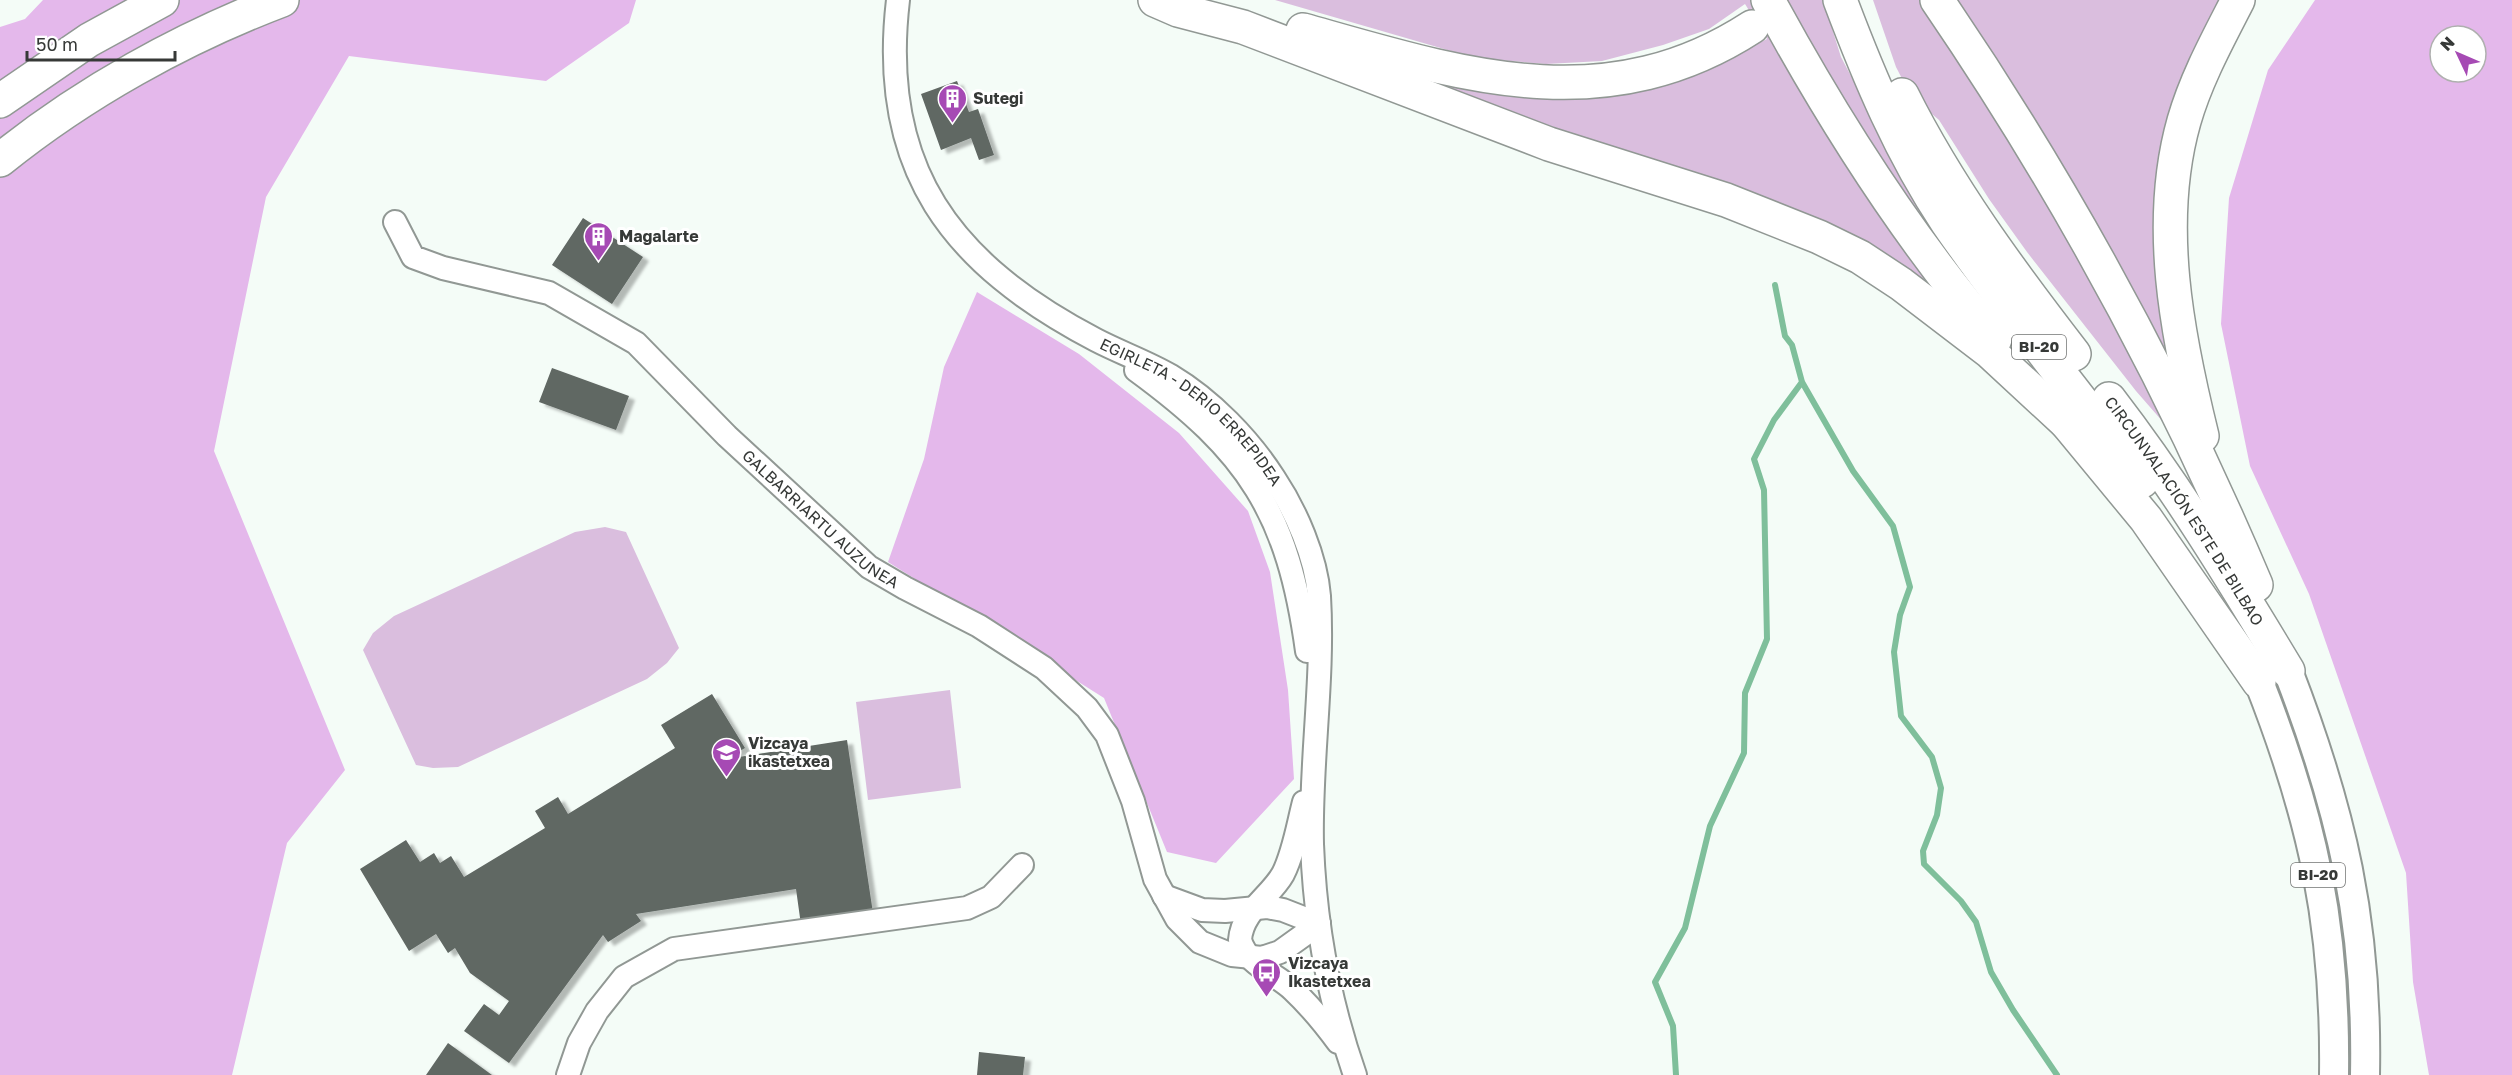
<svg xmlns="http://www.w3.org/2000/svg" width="2512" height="1075" font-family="'Golos Text',sans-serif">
<defs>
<filter id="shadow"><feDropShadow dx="6" dy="4" stdDeviation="1.5" flood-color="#0004"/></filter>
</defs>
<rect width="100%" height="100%" fill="#f4fcf7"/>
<!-- green -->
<path fill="#dabede" d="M 1275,0 L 1756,0 L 1940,295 L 1569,136 L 1397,69 L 1444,77 L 1722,61 L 1767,39 L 1745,4 L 1709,29 L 1663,45 L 1602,61 L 1546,64 L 1475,58 Z
M 1778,0 L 1823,0 L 1841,57 L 1899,168 L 2045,381 L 1913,214 Z
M 1873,0 L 1923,0 L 2004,122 L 2177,438 L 2136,391 L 2027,252 L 1989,199 L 1939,120 L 1911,96 L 1896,67 Z
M 1955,0 L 2224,0 L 2159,240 L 2166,360 L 2069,175 Z
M 605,527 L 626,532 L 679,648 L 667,663 L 647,679 L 458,767 L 433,768 L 416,765 L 363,650 L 373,633 L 394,616 L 575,532 Z
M 950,690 L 961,788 L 868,800 L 856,702 Z"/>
<!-- forest -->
<path fill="#e4b8eb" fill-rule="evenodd" d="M 43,0 L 636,0 L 629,23 L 546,81 L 349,56 L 266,197 L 214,451 L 345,770 L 287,843 L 232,1075 L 0,1075 L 0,27 L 25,19 Z
M 2315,0 L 2512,0 L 2512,1075 L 2429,1075 L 2413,982 L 2406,873 L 2309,594 L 2250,466 L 2221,324 L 2229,198 L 2268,70 ZM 2440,36 L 2476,36 L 2476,72 L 2440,72 Z
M 977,292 L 1079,354 L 1179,433 L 1248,511 L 1270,572 L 1288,690 L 1294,779 L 1216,863 L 1167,852 L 1104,698 L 888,562 L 924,459 L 944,367 Z"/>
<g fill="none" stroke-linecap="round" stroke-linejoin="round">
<!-- stream -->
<path stroke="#7fbf9b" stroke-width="6" d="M 1775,285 L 1785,336 L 1792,345 L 1802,382 L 1853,471 L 1893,526 L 1910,587 L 1900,615 L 1894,652 L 1901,716 L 1932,757 L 1941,788 L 1937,815 L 1923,851 L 1924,864 L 1961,901 L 1976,922 L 1991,972 L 2013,1010 L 2057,1075
M 1676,1075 L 1673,1026 L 1655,982 L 1685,928 L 1710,826 L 1744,753 L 1745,693 L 1767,639 L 1764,490 L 1754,459 L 1774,420 L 1802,382"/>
</g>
<!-- building -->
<path fill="#606763" filter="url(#shadow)" d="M 957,81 L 969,112 L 978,109 L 994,155 L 979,160 L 971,138 L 941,150 L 921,94 Z
M 583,218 L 643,257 L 612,304 L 552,265 Z
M 552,368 L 629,396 L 616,430 L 539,402 Z
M 712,694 L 745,748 L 726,759 L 847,740 L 873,913 L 801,925 L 796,889 L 636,914 L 641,921 L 608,942 L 603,935 L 509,1063 L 464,1031 L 484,1004 L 499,1015 L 509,1001 L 470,973 L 455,948 L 448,953 L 436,934 L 409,951 L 360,869 L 406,840 L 420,862 L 434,853 L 440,863 L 451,856 L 464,877 L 545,828 L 535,811 L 558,797 L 568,814 L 675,748 L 661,725 Z
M 448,1043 L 492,1075 L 426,1075 Z
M 979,1052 L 1025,1057 L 1023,1075 L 977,1075 Z"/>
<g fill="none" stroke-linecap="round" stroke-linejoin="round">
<defs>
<g id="minor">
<path id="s1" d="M 898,0 C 878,169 951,264 1096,340 C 1121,353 1147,362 1171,376 C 1211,400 1249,439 1274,478 C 1296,511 1316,557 1319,596 C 1324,679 1310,762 1312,844 C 1315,923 1329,1001 1355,1075"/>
<path id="s2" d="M 395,222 L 413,257 L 443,268 L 549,293 L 636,343 L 727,436 L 869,567 L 905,588 L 979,626 L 1044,668 L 1087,708 L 1107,735 L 1133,801 L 1155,879 L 1177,919 L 1200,942 L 1232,955 L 1262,958 L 1280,952 L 1319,924"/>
<path d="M 1136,370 C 1248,452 1288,512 1307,651"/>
<path d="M 1304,802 C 1298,825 1294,852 1283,874 C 1270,897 1242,911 1240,940 C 1247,965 1275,973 1293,990 C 1310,1006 1324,1023 1338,1042"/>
<path d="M 1164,896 L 1202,910 L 1225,911 L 1267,907 L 1283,910 L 1319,924"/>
<path d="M 568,1075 L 579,1043 L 597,1011 L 624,977 L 674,949 L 967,908 L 991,897 L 1022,865"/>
</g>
<path id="major" d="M 2288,671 C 2342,811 2368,924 2365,1075
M 2259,682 C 2313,819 2336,927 2334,1075"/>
<g id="highway">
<path d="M 1155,0 L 1178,10 L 1243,27 L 1549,144 L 1726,200 L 1819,237 L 1860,257 L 1901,284 L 1990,352 L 2070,426"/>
<path d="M 1768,0 C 1833,120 1906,235 1995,339"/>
<path d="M 1840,0 C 1869,77 1901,153 1947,222 C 2008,311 2078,394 2142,481"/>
<path d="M 1937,0 C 2062,183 2170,381 2256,585"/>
<path d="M 1303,30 C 1459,74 1604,123 1752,27"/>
<path d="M 1902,95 C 1949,189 2010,271 2074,354"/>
<path d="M 0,101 L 89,40 L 162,0"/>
<path d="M 0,160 C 83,93 182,38 282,0"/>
<path id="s3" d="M 2109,399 C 2176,486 2232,578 2288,671"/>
<path d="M 2056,410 L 2146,519 L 2259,682"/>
<path d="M 2202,436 C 2177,335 2155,223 2184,121 C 2196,79 2218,39 2238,0"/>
</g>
</defs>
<!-- minor casing -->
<use href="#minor" stroke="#919894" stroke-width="26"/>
<!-- major casing -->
<use href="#major" stroke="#919894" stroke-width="32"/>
<!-- highway casing -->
<use href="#highway" stroke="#919894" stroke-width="36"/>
<!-- minor -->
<use href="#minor" stroke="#fff" stroke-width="22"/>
<!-- major -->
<use href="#major" stroke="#fff" stroke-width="28"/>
<!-- highway -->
<use href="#highway" stroke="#fff" stroke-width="33"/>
</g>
<!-- icons -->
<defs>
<symbol id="building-pin" viewBox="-11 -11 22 30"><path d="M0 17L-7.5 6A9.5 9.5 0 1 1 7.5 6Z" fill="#a64ab4" stroke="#fff"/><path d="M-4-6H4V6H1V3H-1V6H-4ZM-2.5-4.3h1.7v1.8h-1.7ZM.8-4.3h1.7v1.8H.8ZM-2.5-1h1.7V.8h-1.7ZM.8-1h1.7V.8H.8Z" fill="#fff"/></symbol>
<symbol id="school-pin" viewBox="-11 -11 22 30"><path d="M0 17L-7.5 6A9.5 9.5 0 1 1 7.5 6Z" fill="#a64ab4" stroke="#fff"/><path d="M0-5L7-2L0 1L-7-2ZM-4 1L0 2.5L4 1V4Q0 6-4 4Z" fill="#fff"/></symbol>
<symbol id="bus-pin" viewBox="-11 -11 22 30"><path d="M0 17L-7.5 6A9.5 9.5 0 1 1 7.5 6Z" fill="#a64ab4" stroke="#fff"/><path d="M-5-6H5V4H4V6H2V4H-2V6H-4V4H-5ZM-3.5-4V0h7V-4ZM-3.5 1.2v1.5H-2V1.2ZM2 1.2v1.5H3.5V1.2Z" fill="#fff"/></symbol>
</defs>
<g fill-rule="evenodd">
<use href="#building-pin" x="936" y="82" width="33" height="45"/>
<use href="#building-pin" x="582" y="220" width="33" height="45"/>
<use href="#school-pin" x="710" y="736" width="33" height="45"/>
<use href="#bus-pin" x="1250" y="956" width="33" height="45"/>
</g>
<g text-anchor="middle" stroke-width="6" stroke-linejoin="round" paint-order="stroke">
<!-- shield labels -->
<g fill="#fff" stroke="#727473" stroke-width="1.5">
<rect x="2012" y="335" width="54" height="24" rx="4.5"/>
<rect x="2291" y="863" width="54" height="24" rx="4.5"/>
</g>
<g font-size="15" font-weight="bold" fill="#363937">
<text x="2039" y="352">BI-20</text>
<text x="2318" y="880">BI-20</text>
</g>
<!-- poi labels -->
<g font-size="16" font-weight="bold" fill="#363937" stroke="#fff" text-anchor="start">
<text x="973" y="104">Sutegi</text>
<text x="619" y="242">Magalarte</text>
<text x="748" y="749">Vizcaya<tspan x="748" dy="18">ikastetxea</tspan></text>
<text x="1288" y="969">Vizcaya<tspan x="1288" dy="18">Ikastetxea</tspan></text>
</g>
<!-- street labels -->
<g font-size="16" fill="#363937" stroke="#fff">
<text dy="6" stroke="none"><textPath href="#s1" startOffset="546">EGIRLETA - DERIO ERREPIDEA</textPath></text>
<text dy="6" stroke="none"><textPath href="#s3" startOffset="135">CIRCUNVALACIÓN ESTE DE BILBAO</textPath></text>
<text dy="6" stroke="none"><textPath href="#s2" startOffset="536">GALBARRIARTU AUZUNEA</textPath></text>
</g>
</g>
<!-- north arrow -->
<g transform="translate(2458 54) rotate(314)"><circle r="28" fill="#ffffff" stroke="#afb0af" stroke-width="1.5"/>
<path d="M0-4.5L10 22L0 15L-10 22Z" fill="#a64ab4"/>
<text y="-9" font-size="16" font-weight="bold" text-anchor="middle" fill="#363937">N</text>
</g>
<!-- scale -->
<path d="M27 51v9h148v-9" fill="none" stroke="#363937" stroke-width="3"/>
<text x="36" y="51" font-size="18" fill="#363937" stroke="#ffffff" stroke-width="4.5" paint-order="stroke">50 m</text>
</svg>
